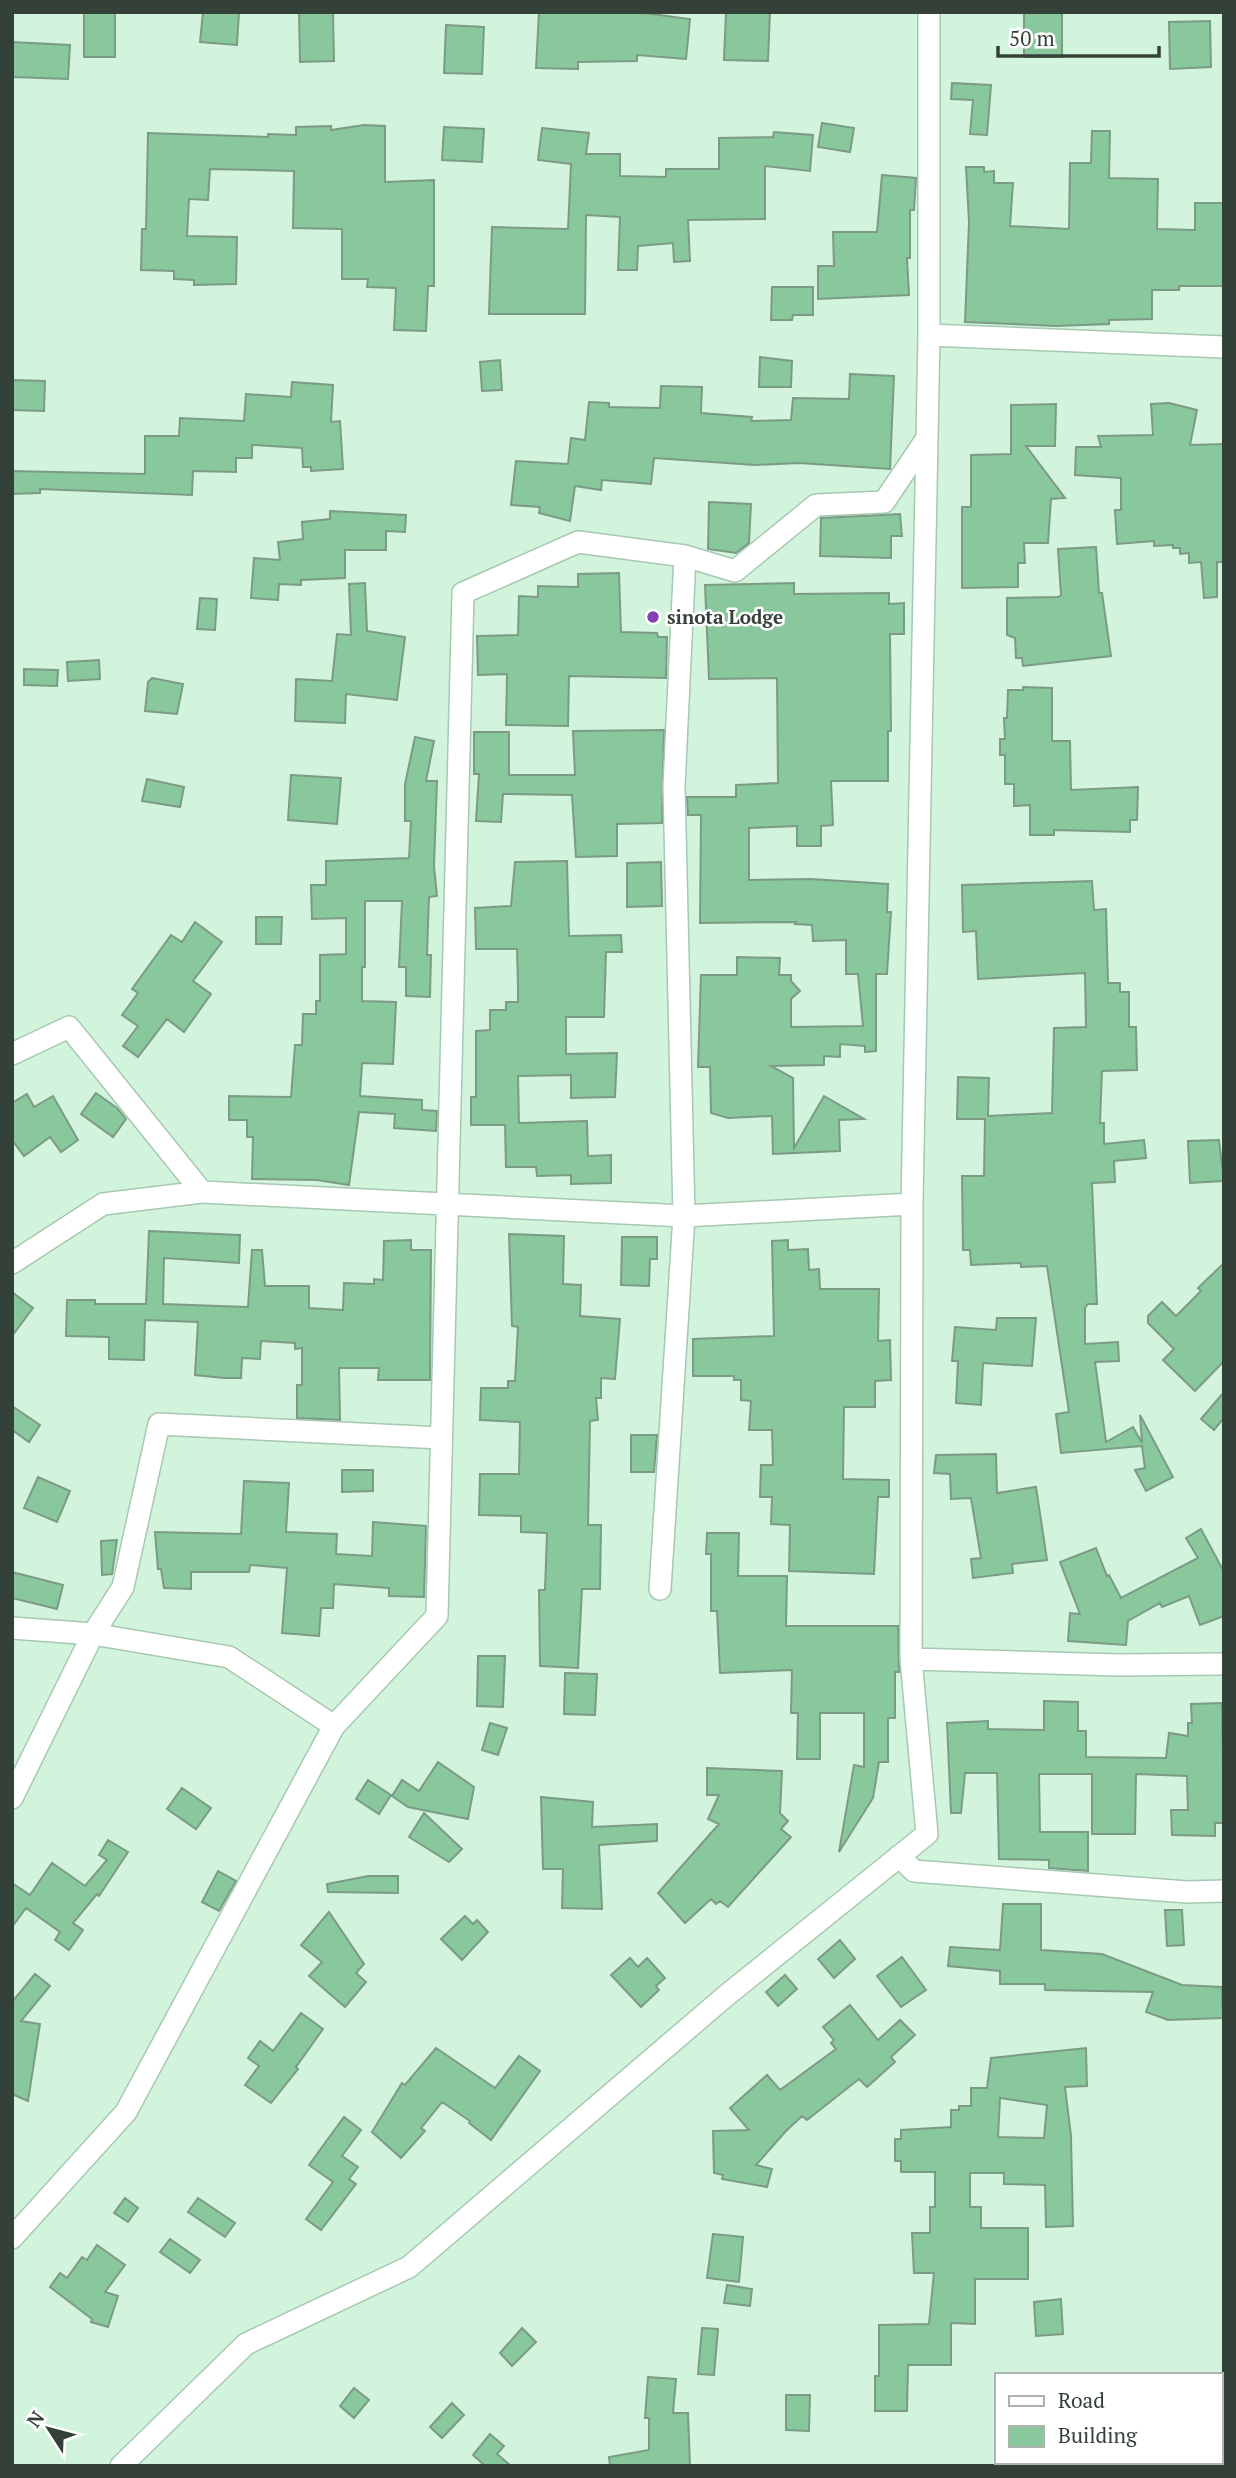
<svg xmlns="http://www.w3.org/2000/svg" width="1236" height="2478" font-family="'PT Serif',serif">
<rect width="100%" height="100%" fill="#d2f4dc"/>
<!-- building -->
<path fill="#89c79d" stroke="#7c9b85" stroke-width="2" fill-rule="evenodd" d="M 84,12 L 115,12 L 115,57 L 84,57 Z
M 203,12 L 239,12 L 237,45 L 200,42 Z
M 299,12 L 333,12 L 334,61 L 300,62 Z
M 539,12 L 637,12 L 690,19 L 686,59 L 637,55 L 637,61 L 578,62 L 578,69 L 536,68 Z
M 726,12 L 770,12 L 768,61 L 724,60 Z
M 1024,12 L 1062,12 L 1062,57 L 1024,57 Z
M 1210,21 L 1211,67 L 1170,69 L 1169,22 Z
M 446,25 L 484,27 L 482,74 L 444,73 Z
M 12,42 L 70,45 L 68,79 L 12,77 Z
M 952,83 L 991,85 L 987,135 L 970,134 L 973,100 L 951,99 Z
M 822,123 L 854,128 L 850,152 L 818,147 Z
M 364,125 L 385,126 L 385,182 L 434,180 L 434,286 L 428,286 L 426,331 L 394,330 L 396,288 L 367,287 L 368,279 L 342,279 L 342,229 L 293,228 L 294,171 L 210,169 L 208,200 L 189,199 L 187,236 L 237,237 L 236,284 L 194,285 L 194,280 L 174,279 L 174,271 L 141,270 L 142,229 L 146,229 L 148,133 L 268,137 L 268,134 L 296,135 L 296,127 L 331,126 L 331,130 Z
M 444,127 L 484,129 L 482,162 L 442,160 Z
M 542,128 L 589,133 L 586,154 L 620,154 L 620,176 L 666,177 L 666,169 L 719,169 L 719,138 L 773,137 L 774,132 L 813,135 L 810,171 L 765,166 L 765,219 L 688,220 L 690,261 L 674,262 L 673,243 L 638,246 L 637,270 L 618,270 L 620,217 L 586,215 L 585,314 L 489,314 L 492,227 L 568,229 L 571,164 L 538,160 Z
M 1092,131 L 1110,131 L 1109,178 L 1158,179 L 1157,229 L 1195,230 L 1195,203 L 1224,203 L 1224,286 L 1179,286 L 1179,290 L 1152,290 L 1152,319 L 1109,320 L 1109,324 L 1056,326 L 965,322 L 969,222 L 966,167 L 984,167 L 984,172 L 994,171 L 994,183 L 1013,183 L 1010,226 L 1069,229 L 1070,163 L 1091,163 Z
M 882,175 L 916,178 L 914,210 L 910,210 L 910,258 L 907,258 L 909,295 L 818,299 L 818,266 L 834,266 L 833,232 L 877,232 Z
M 772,287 L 813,287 L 813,315 L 793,315 L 792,320 L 771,320 Z
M 760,357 L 792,361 L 791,387 L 759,387 Z
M 500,360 L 502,390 L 482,391 L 480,362 Z
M 850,374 L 894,376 L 890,469 L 799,463 L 755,465 L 654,458 L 651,484 L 602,480 L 601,490 L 575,486 L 570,521 L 539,513 L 540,507 L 511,505 L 516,461 L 568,464 L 571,438 L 585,440 L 589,402 L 609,403 L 609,407 L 660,408 L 661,386 L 702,387 L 701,413 L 752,417 L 751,421 L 791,420 L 793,398 L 849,399 Z
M 12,380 L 45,381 L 44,411 L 12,410 Z
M 292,382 L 333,385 L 331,422 L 340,421 L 343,469 L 311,471 L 311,467 L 303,467 L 302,448 L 252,445 L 252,458 L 236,458 L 236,472 L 193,471 L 192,495 L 40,489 L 40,493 L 12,494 L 12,471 L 145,474 L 145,436 L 179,436 L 180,418 L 244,421 L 246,394 L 291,397 Z
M 1169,403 L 1197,410 L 1190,445 L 1224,444 L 1224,562 L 1217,562 L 1217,597 L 1204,598 L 1201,562 L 1189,563 L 1189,553 L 1180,554 L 1180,548 L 1173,548 L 1173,545 L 1154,546 L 1154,541 L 1117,544 L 1115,510 L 1121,510 L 1121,478 L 1075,475 L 1076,447 L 1101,447 L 1098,436 L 1153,435 L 1151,404 Z
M 1056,404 L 1055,446 L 1026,446 L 1065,498 L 1051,499 L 1048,543 L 1024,543 L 1025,563 L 1018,563 L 1018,587 L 962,588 L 962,507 L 971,507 L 971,455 L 1011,454 L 1011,405 Z
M 709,502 L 751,504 L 749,543 L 736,553 L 708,549 Z
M 330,511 L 406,515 L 405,532 L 386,531 L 386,550 L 345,550 L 345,578 L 301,580 L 301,585 L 279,584 L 278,600 L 251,598 L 254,558 L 280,560 L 278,542 L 303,539 L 302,522 L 330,519 Z
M 900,514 L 902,536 L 891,536 L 891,558 L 820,556 L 821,518 Z
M 1096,547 L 1099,593 L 1102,593 L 1111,656 L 1023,666 L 1022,658 L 1016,658 L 1015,638 L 1007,635 L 1007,598 L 1058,597 L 1061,595 L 1058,549 Z
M 619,573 L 621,632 L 657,633 L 658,637 L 667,637 L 666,678 L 569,676 L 568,726 L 506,725 L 507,674 L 478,675 L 477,636 L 518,635 L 519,596 L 538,597 L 538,586 L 578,587 L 578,574 Z
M 365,583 L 367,631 L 405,637 L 397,700 L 346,694 L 345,723 L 295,721 L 296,679 L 332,681 L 337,634 L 351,635 L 349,584 Z
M 794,583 L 794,594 L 889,593 L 889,604 L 904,603 L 904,634 L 890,634 L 891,731 L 888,731 L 888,781 L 831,781 L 833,825 L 821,826 L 821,846 L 797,846 L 797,826 L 749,828 L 749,880 L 811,879 L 888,884 L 887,912 L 891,912 L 887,974 L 876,974 L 876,1051 L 865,1052 L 865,1046 L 840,1044 L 840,1057 L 824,1056 L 824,1065 L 771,1066 L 793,1078 L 794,1148 L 824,1096 L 864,1119 L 839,1120 L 840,1151 L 773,1154 L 772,1116 L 728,1118 L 711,1113 L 710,1067 L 698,1067 L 701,975 L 737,975 L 737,957 L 780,958 L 779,975 L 791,975 L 791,981 L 800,991 L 791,999 L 791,1027 L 863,1026 L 858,974 L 846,974 L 846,940 L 813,941 L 812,925 L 795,924 L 796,922 L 700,923 L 701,815 L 688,815 L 687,797 L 736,797 L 736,785 L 778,783 L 777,678 L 709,679 L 705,585 Z
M 200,598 L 217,599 L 215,630 L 197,629 Z
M 99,660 L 100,679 L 68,681 L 67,662 Z
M 24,669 L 58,670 L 57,686 L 24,685 Z
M 152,678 L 183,684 L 177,714 L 145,711 L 148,682 Z
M 1023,687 L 1052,688 L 1052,741 L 1070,741 L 1071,790 L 1138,787 L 1137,820 L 1130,820 L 1130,832 L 1054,830 L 1054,835 L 1030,835 L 1030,805 L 1014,806 L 1014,784 L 1005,784 L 1005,755 L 1000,755 L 1000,739 L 1005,739 L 1004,718 L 1007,718 L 1008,690 L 1023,690 Z
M 664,730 L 662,823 L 617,824 L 617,856 L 576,857 L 572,795 L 503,794 L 501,822 L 476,821 L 479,774 L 474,774 L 474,732 L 509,732 L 509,775 L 575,775 L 573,731 Z
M 415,737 L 434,741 L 426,781 L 437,781 L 434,866 L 437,896 L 429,897 L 427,955 L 431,955 L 430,997 L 406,996 L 406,967 L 399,967 L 402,901 L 365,901 L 365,967 L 362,967 L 362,1001 L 396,1002 L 393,1064 L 362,1063 L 360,1096 L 422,1100 L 422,1110 L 437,1111 L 436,1131 L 394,1128 L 395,1114 L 359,1112 L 349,1185 L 317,1180 L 252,1179 L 253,1137 L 247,1137 L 247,1120 L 229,1120 L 229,1096 L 291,1097 L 295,1045 L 302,1045 L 303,1014 L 316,1014 L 316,1001 L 320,1001 L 320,955 L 346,954 L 346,918 L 312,919 L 311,885 L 326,885 L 326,861 L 409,858 L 411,821 L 405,821 L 405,784 Z
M 291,775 L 341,778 L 337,824 L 288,820 Z
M 147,779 L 184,787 L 180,807 L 142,801 Z
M 567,861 L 569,936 L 621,935 L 622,952 L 606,952 L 604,1017 L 566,1017 L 566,1054 L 617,1053 L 615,1097 L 571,1098 L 571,1075 L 518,1076 L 519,1123 L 587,1121 L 588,1156 L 611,1155 L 611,1183 L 571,1184 L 571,1175 L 537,1176 L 536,1167 L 506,1167 L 505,1125 L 471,1125 L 471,1097 L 476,1097 L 476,1031 L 490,1030 L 490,1010 L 506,1010 L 506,1002 L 518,1002 L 518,986 L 517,949 L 476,949 L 475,908 L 511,906 L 515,862 Z
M 661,862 L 662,906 L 627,907 L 627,863 Z
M 1092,881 L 1094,910 L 1106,909 L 1108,983 L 1120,983 L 1120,992 L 1129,992 L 1129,1027 L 1136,1027 L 1137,1070 L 1102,1071 L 1100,1123 L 1104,1123 L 1104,1144 L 1144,1140 L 1146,1158 L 1114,1161 L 1115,1182 L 1092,1183 L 1097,1304 L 1088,1304 L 1085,1308 L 1085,1344 L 1118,1342 L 1119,1361 L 1095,1362 L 1106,1442 L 1133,1427 L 1142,1443 L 1140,1415 L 1173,1477 L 1146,1491 L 1135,1470 L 1145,1468 L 1142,1446 L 1061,1453 L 1056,1414 L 1069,1412 L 1047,1266 L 1021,1267 L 1021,1263 L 971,1265 L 970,1250 L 963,1250 L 962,1176 L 984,1176 L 985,1119 L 957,1119 L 958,1077 L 989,1078 L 988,1116 L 1052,1113 L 1054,1028 L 1086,1027 L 1085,973 L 978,979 L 976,931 L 963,932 L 962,885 Z
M 256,917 L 282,917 L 281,944 L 256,944 Z
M 195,922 L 222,942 L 193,981 L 211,994 L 184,1032 L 167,1019 L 138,1057 L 123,1046 L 138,1026 L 122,1015 L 138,993 L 132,989 L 171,935 L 182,942 Z
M 96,1093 L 117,1108 L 126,1119 L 113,1137 L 81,1114 Z
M 27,1094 L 34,1107 L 53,1096 L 78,1140 L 61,1152 L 50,1137 L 24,1156 L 12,1140 L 12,1103 Z
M 1219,1140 L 1224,1181 L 1190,1183 L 1188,1141 Z
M 149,1231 L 240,1235 L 239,1263 L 164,1258 L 163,1304 L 248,1307 L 252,1250 L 262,1250 L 265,1286 L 309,1286 L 309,1308 L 343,1310 L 344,1283 L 374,1284 L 374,1279 L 383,1280 L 384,1241 L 411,1240 L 411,1250 L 431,1250 L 430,1380 L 378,1380 L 379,1368 L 339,1368 L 340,1420 L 297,1418 L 297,1385 L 302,1385 L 302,1348 L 295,1349 L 295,1343 L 261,1341 L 260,1359 L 242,1358 L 241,1378 L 224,1378 L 195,1375 L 198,1322 L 145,1320 L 144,1360 L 109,1359 L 109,1337 L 66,1336 L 67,1300 L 95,1300 L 95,1304 L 146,1304 Z
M 509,1234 L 564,1236 L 563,1284 L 581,1285 L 580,1316 L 620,1319 L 615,1379 L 601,1378 L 601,1398 L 596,1398 L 598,1420 L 590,1421 L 588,1525 L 601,1525 L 600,1589 L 582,1589 L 578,1668 L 540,1666 L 539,1590 L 545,1590 L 547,1533 L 521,1532 L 521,1516 L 479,1515 L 480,1474 L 519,1474 L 520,1422 L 480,1420 L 481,1388 L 508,1388 L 508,1381 L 515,1381 L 518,1327 L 512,1326 Z
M 622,1237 L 657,1237 L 657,1259 L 650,1259 L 649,1286 L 621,1285 Z
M 788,1240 L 788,1250 L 808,1249 L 809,1270 L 819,1269 L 820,1289 L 879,1289 L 878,1341 L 890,1340 L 891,1380 L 875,1381 L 875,1407 L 844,1407 L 843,1479 L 889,1480 L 889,1497 L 878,1497 L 874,1574 L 789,1571 L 790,1525 L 771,1524 L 772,1497 L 760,1497 L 761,1465 L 773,1465 L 772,1430 L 749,1430 L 751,1401 L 741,1400 L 741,1380 L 734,1380 L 734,1376 L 693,1376 L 693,1339 L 774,1336 L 772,1241 Z
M 1224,1263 L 1224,1361 L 1195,1391 L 1163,1360 L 1174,1349 L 1148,1323 L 1148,1316 L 1162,1302 L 1176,1316 L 1201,1291 L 1198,1288 Z
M 12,1292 L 33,1308 L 12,1336 Z
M 997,1318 L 1036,1318 L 1032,1366 L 983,1363 L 981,1405 L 956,1403 L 958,1361 L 952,1361 L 955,1327 L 996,1330 Z
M 1224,1392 L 1224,1418 L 1214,1430 L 1201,1419 Z
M 12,1406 L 40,1425 L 29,1442 L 12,1430 Z
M 631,1435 L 657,1435 L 654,1472 L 631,1472 Z
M 996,1454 L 997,1493 L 1036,1487 L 1047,1560 L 1012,1564 L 1013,1573 L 973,1578 L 971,1559 L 981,1558 L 971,1498 L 951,1499 L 950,1474 L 934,1473 L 936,1455 Z
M 342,1470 L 373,1470 L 373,1491 L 342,1492 Z
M 38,1477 L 70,1491 L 57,1522 L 24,1508 Z
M 244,1481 L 289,1483 L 286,1532 L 337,1534 L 336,1554 L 372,1556 L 373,1522 L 426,1526 L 424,1597 L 389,1596 L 389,1588 L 334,1584 L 333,1608 L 321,1608 L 319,1636 L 282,1633 L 287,1568 L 250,1565 L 249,1572 L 191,1572 L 191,1589 L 164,1588 L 161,1569 L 158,1569 L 155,1532 L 241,1534 Z
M 1201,1529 L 1224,1572 L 1224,1616 L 1200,1625 L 1189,1596 L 1162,1607 L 1160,1603 L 1128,1621 L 1126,1645 L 1068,1641 L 1070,1613 L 1080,1614 L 1060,1562 L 1096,1548 L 1107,1576 L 1109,1575 L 1121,1598 L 1198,1558 L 1186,1538 Z
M 707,1533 L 739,1533 L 738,1576 L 787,1576 L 786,1626 L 898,1626 L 899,1672 L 895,1672 L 895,1718 L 888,1718 L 888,1762 L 879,1762 L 873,1798 L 839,1852 L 854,1765 L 864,1767 L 864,1713 L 820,1713 L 820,1759 L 797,1759 L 798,1713 L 791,1713 L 792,1670 L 720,1673 L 717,1611 L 711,1611 L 711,1554 L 706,1554 Z
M 117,1540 L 112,1574 L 102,1575 L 101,1541 Z
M 12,1572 L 63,1585 L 57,1609 L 12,1598 Z
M 478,1656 L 505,1656 L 503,1707 L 477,1706 Z
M 565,1673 L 597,1674 L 595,1715 L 564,1714 Z
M 1044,1701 L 1078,1702 L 1078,1731 L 1086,1731 L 1086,1757 L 1166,1758 L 1169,1733 L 1188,1736 L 1188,1723 L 1192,1723 L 1191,1704 L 1222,1703 L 1224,1823 L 1215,1823 L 1215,1836 L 1172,1835 L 1171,1810 L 1188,1810 L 1187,1776 L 1136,1774 L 1135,1834 L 1092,1834 L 1092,1774 L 1039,1774 L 1040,1832 L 1088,1832 L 1088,1871 L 1049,1868 L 1049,1860 L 999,1859 L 997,1773 L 965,1773 L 961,1813 L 951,1813 L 947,1723 L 988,1721 L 988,1729 L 1044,1730 Z
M 490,1723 L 507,1728 L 498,1755 L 482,1750 Z
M 438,1762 L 474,1787 L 468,1819 L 408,1807 L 392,1796 L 402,1780 L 419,1791 Z
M 707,1768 L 782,1771 L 780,1813 L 788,1821 L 781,1829 L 791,1837 L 728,1907 L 720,1901 L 716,1904 L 711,1899 L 685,1923 L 658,1893 L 719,1824 L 708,1819 L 719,1795 L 707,1795 Z
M 368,1780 L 391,1795 L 379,1814 L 356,1799 Z
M 182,1788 L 211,1808 L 196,1829 L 167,1809 Z
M 541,1797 L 593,1802 L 592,1827 L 657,1824 L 657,1841 L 599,1845 L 602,1909 L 562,1908 L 563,1869 L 543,1869 Z
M 424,1813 L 462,1849 L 449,1862 L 409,1837 Z
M 108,1840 L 128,1852 L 99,1896 L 97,1894 L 73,1923 L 83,1930 L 69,1950 L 55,1940 L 60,1932 L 26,1908 L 12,1927 L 12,1883 L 30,1895 L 52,1863 L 85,1886 L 107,1860 L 99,1855 Z
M 218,1871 L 236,1881 L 219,1911 L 202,1902 Z
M 368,1876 L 398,1876 L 398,1893 L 328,1892 L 327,1884 Z
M 1003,1904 L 1041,1904 L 1041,1950 L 1102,1954 L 1182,1985 L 1222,1987 L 1223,2018 L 1168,2020 L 1146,2012 L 1153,1992 L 1045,1990 L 1045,1984 L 1000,1984 L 1000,1971 L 948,1966 L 950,1947 L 1000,1950 Z
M 1165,1910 L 1182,1910 L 1184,1945 L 1167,1946 Z
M 329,1912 L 364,1964 L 356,1973 L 366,1982 L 345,2007 L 309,1976 L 322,1962 L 301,1945 Z
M 465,1916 L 473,1924 L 477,1920 L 488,1932 L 462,1960 L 441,1939 Z
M 840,1940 L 855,1959 L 834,1978 L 818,1959 Z
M 902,1957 L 926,1990 L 901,2007 L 877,1976 Z
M 630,1958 L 638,1967 L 647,1958 L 665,1978 L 656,1986 L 659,1990 L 641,2007 L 611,1975 Z
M 35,1974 L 50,1986 L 21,2021 L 40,2024 L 28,2101 L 12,2094 L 12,2002 Z
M 785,1975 L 797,1989 L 778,2006 L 766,1992 Z
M 850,2005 L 878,2040 L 900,2020 L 915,2035 L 891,2057 L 895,2062 L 867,2087 L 859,2079 L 807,2120 L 802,2116 L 786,2131 L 756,2165 L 772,2169 L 767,2187 L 722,2179 L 723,2175 L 714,2173 L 713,2131 L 749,2130 L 730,2108 L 767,2075 L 780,2090 L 836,2049 L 831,2043 L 834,2040 L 823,2027 Z
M 301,2013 L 323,2029 L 296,2067 L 298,2069 L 271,2103 L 245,2085 L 259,2066 L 248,2058 L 260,2041 L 273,2051 Z
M 436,2048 L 495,2088 L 519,2056 L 540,2071 L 491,2140 L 469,2123 L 470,2121 L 442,2102 L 421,2128 L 425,2131 L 401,2158 L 372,2132 L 402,2083 L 405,2085 Z
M 1086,2048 L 1087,2086 L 1065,2087 L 1071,2136 L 1073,2226 L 1046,2227 L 1045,2185 L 1004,2184 L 1004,2173 L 970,2173 L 970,2207 L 981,2207 L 981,2228 L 1028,2228 L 1028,2279 L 975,2279 L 975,2324 L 951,2323 L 951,2365 L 908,2365 L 907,2411 L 875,2411 L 875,2376 L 879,2376 L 879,2325 L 929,2324 L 934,2273 L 914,2273 L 912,2233 L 930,2233 L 930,2207 L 935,2207 L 935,2172 L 901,2172 L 901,2161 L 895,2161 L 895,2139 L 901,2139 L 901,2130 L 951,2127 L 951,2110 L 959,2110 L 959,2106 L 971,2106 L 971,2088 L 987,2088 L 991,2058 ZM 1000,2098 L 1047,2105 L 1044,2138 L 998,2137 Z
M 344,2117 L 361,2130 L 342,2156 L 358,2167 L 349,2179 L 356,2184 L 321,2230 L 306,2219 L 333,2182 L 309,2165 Z
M 125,2198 L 138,2208 L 128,2222 L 114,2213 Z
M 198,2198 L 235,2223 L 225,2237 L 188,2212 Z
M 713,2234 L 743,2237 L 739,2282 L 707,2278 Z
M 170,2239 L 200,2260 L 190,2273 L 160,2252 Z
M 97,2245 L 125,2265 L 105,2292 L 118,2296 L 108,2327 L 91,2322 L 92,2319 L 50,2287 L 60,2273 L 67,2278 L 82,2257 L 87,2260 Z
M 727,2285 L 752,2289 L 750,2306 L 724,2303 Z
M 1061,2299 L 1063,2334 L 1036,2336 L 1034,2302 Z
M 522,2328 L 536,2342 L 512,2366 L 500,2353 Z
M 702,2328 L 718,2329 L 714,2375 L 698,2374 Z
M 648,2377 L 676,2379 L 673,2413 L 688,2413 L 690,2466 L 610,2466 L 609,2457 L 649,2450 L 649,2418 L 645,2418 Z
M 354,2388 L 369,2400 L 354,2418 L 340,2406 Z
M 786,2395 L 810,2395 L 809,2431 L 786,2430 Z
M 452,2403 L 464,2415 L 442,2438 L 430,2427 Z
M 490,2434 L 504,2446 L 497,2454 L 511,2466 L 485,2466 L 473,2455 Z"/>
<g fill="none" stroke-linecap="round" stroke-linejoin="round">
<defs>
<path id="street" d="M 929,335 L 1224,347
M 12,1054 L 69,1027 L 202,1192
M 12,1263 L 103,1204 L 202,1192 L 684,1216 L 912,1204
M 660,1589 L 684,1216 L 674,786 L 685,556
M 12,1628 L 93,1634 L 229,1657 L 334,1726
M 911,1659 L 1118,1665 L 1224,1664
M 12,1798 L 93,1634 L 123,1587 L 159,1424 L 441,1438
M 899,1856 L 914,1871 L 1187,1892 L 1224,1891
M 12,2238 L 126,2112 L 334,1726 L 437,1616 L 463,593 L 578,542 L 685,556 L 735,571 L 816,505 L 884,502 L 927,438
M 121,2466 L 246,2344 L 409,2267 L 727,1995 L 927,1834 L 911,1659 L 912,1204 L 929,335 L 929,12"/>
</defs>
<!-- street casing -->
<use href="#street" stroke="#a7c8b1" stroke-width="24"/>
<!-- street -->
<use href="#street" stroke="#fff" stroke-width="21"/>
</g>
<!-- markers -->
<circle fill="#8140b4" stroke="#fff" stroke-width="2.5" cx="653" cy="617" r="7"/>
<g text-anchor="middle" stroke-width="5" stroke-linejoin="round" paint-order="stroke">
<!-- poi labels -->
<g font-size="19" font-weight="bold" fill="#344138" stroke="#fff" text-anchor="start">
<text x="667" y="624">sinota Lodge</text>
</g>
</g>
<!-- border -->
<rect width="1236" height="2478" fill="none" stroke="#344138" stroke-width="28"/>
<!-- legend -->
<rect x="995" y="2373" width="228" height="91" fill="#ffffff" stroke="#aeb3af" stroke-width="2"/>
<rect x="1009" y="2396" width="35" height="10" fill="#ffffff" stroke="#aeb3af" stroke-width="2"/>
<text x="1058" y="2408" font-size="21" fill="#344138">Road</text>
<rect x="1009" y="2426" width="35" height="21" fill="#89c79d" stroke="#aeb3af" stroke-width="2"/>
<text x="1058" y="2443" font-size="21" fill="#344138">Building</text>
<!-- north arrow -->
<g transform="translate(49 2429) rotate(306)" stroke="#ffffff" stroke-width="5" paint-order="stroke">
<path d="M0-5L12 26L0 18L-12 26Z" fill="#344138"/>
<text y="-10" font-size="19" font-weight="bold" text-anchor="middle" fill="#344138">N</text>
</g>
<!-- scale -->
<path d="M998 46v10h161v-10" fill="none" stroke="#344138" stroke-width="3.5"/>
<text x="1009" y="46" font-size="21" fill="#344138" stroke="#ffffff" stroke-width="5" paint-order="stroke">50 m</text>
</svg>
